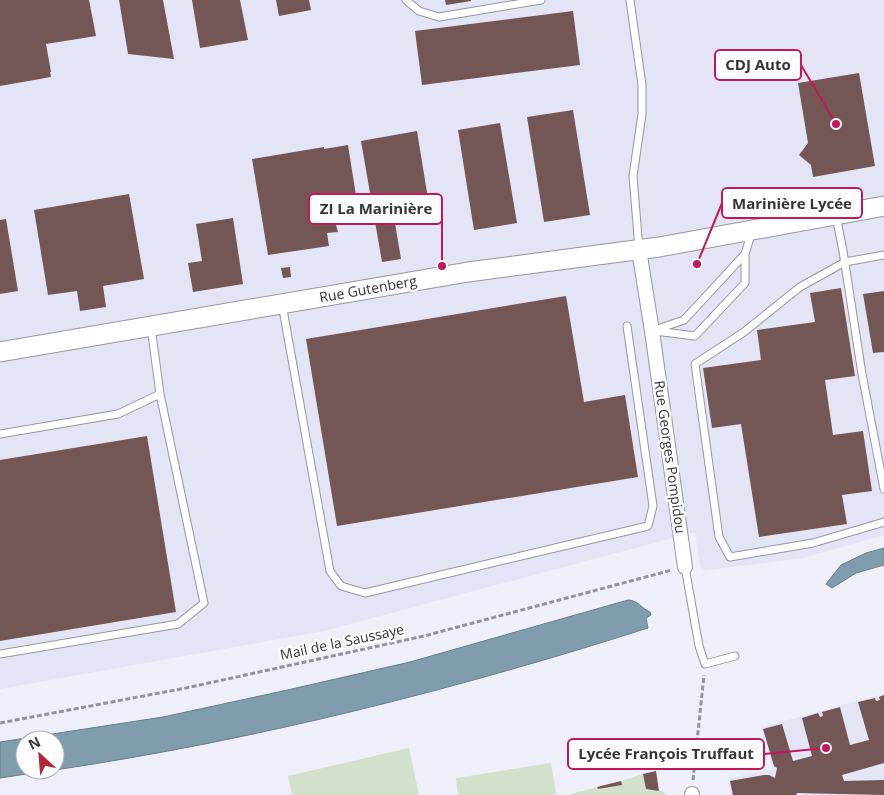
<svg xmlns="http://www.w3.org/2000/svg" width="884" height="795" font-family="'Open Sans',sans-serif">
<rect width="100%" height="100%" fill="#eeeff8"/>
<!-- built -->
<path fill="#e3e4f5" d="M 0,0 L 884,0 L 884,535 L 803,558 L 701,571 L 695,532 L 324,631 L 0,689 Z
M 884,694 L 884,795 L 731,795 L 728,778 L 773,770 L 762,727 Z"/>
<!-- green -->
<path fill="#d3e0cc" d="M 409,748 L 419,795 L 292,795 L 288,776 Z
M 551,763 L 556,794 L 553,795 L 458,795 L 456,778 Z
M 643,774 L 646,789 L 662,791 L 667,795 L 567,795 L 597,787 L 598,789 L 622,785 L 621,781 Z"/>
<!-- water -->
<path fill="#7f9dac" stroke="#697e8a" d="M 884,548 L 884,565 L 856,573 L 832,588 L 826,584 L 841,565 L 866,553 Z
M 628,600 C 638,600 642,609 650,612 L 651,615 L 646,618 L 648,628 C 454,690 256,740 55,770 L 55,740 L 25,740 L 25,770 L 53,770 L 0,778 L 0,742 L 163,717 L 283,691 L 410,662 Z"/>
<!-- building -->
<path fill="#745654" d="M 0,0 L 89,0 L 96,36 L 46,44 L 51,72 L 50,72 L 51,77 L 0,86 Z
M 119,0 L 163,0 L 174,59 L 128,54 Z
M 192,0 L 240,0 L 248,40 L 200,48 Z
M 276,0 L 309,0 L 311,10 L 279,16 Z
M 445,0 L 471,0 L 471,1 L 446,5 Z
M 573,11 L 580,65 L 422,85 L 415,31 Z
M 859,73 L 875,166 L 813,177 L 811,165 L 799,155 L 808,143 L 798,83 Z
M 573,110 L 590,215 L 544,222 L 527,117 Z
M 500,123 L 517,223 L 474,230 L 458,130 Z
M 417,131 L 429,205 L 393,211 L 401,259 L 382,262 L 361,141 Z
M 348,145 L 360,221 L 336,225 L 338,232 L 327,233 L 329,246 L 268,255 L 252,159 L 324,147 L 324,149 Z
M 129,194 L 144,279 L 103,286 L 106,307 L 80,311 L 77,291 L 48,295 L 34,210 Z
M 233,218 L 243,284 L 193,292 L 188,263 L 202,261 L 196,224 Z
M 6,219 L 18,291 L 0,294 L 0,220 Z
M 290,267 L 291,277 L 283,278 L 281,268 Z
M 841,288 L 855,376 L 825,380 L 833,435 L 863,431 L 872,491 L 842,495 L 847,524 L 759,537 L 741,424 L 712,428 L 703,368 L 761,360 L 757,330 L 815,322 L 810,293 Z
M 884,291 L 884,352 L 873,353 L 863,294 Z
M 566,296 L 584,402 L 625,395 L 638,477 L 337,526 L 306,339 Z
M 147,436 L 176,612 L 0,641 L 0,460 Z
M 884,695 L 884,763 L 842,775 L 844,781 L 884,780 L 884,795 L 797,793 L 796,795 L 733,795 L 730,781 L 764,775 L 769,775 L 775,778 L 777,768 L 774,766 L 763,729 L 782,724 L 793,761 L 812,756 L 802,718 L 818,713 L 820,717 L 823,716 L 822,712 L 840,707 L 850,745 L 869,740 L 858,702 L 875,698 L 876,701 L 880,700 L 879,697 Z
M 656,771 L 659,791 L 646,789 L 643,774 Z
M 621,781 L 622,785 L 598,789 L 597,787 Z"/>
<g fill="none" stroke-linecap="round" stroke-linejoin="round">
<defs>
<path id="lane" d="M 406,0 L 419,11 L 439,17 L 541,0
M 630,0 L 642,85 L 642,114 L 633,176 L 639,249
M 836,216 L 843,251 L 862,374 L 884,489
M 884,255 L 845,262 L 800,287 L 744,332 L 695,364 L 719,537 L 730,557 L 813,543 L 884,522
M 282,304 L 330,571 L 341,586 L 365,593 L 648,526 L 653,506 L 627,326
M 652,331 L 684,320 L 745,254 L 752,231
M 655,331 L 695,336 L 745,283 L 745,254
M 0,434 L 118,414 L 160,394
M 685,567 L 699,646 L 705,664 L 735,656
M 0,654 L 178,624 L 204,603 L 160,394 L 151,327"/>
<path id="street" d="M 639,250 L 652,331 L 685,567
M 692,794 L 692,795"/>
<path id="secondary" d="M 0,352 L 468,272 L 659,247 L 884,206"/>
</defs>
<!-- lane casing -->
<use href="#lane" stroke="#95969e" stroke-width="9"/>
<!-- street casing -->
<use href="#street" stroke="#95969e" stroke-width="16"/>
<!-- secondary casing -->
<use href="#secondary" stroke="#95969e" stroke-width="21"/>
<!-- path -->
<path stroke="#93949b" stroke-width="3" stroke-dasharray="5 2.5" stroke-linecap="butt" d="M 0,723 L 186,688 L 424,636 L 672,570
M 693,780 L 704,675"/>
<!-- lane -->
<use href="#lane" stroke="#fff" stroke-width="7"/>
<!-- street -->
<use href="#street" stroke="#fff" stroke-width="14"/>
<!-- secondary -->
<use href="#secondary" stroke="#fff" stroke-width="19"/>
</g>
<g text-anchor="middle" stroke-width="5" stroke-linejoin="round" paint-order="stroke">
<!-- street labels -->
<g font-size="14" fill="#353539" stroke="#fdfdff">
<text transform="translate(368 289) rotate(-10)" y="5">Rue Gutenberg</text>
<text transform="translate(670 457) rotate(82)" y="5">Rue Georges Pompidou</text>
<text transform="translate(342 642) rotate(-12)" y="5">Mail de la Saussaye</text>
</g>
</g>
<!-- callouts -->
<path fill="none" stroke="#c2185b" stroke-width="2" d="M836 124L801 65M697 264L722 203M442 266L442 209M826 748L764 754"/>
<g fill="#c2185b" stroke="#fdfdff" stroke-width="2">
<circle cx="836" cy="124" r="5"/>
<circle cx="697" cy="264" r="5"/>
<circle cx="442" cy="266" r="5"/>
<circle cx="826" cy="748" r="5"/>
</g>
<g fill="#fdfdff" stroke="#c2185b" stroke-width="2">
<rect x="715" y="50" width="86" height="30" rx="5"/>
<rect x="722" y="188" width="140" height="30" rx="5"/>
<rect x="309" y="194" width="133" height="30" rx="5"/>
<rect x="568" y="739" width="196" height="30" rx="5"/>
</g>
<g font-size="15" text-anchor="middle" font-weight="bold" fill="#353539">
<text x="758" y="70">CDJ Auto</text>
<text x="792" y="209">Marinière Lycée</text>
<text x="376" y="214">ZI La Marinière</text>
<text x="666" y="759">Lycée François Truffaut</text>
</g>
<!-- north arrow -->
<g transform="translate(40 755) rotate(334)"><circle r="24" fill="#fdfdff" stroke="#adadb0"/>
<path d="M0-4L9 19L0 12L-9 19Z" fill="#b52432"/>
<text y="-8" font-size="14" font-weight="bold" text-anchor="middle" fill="#353539">N</text>
</g>
</svg>
